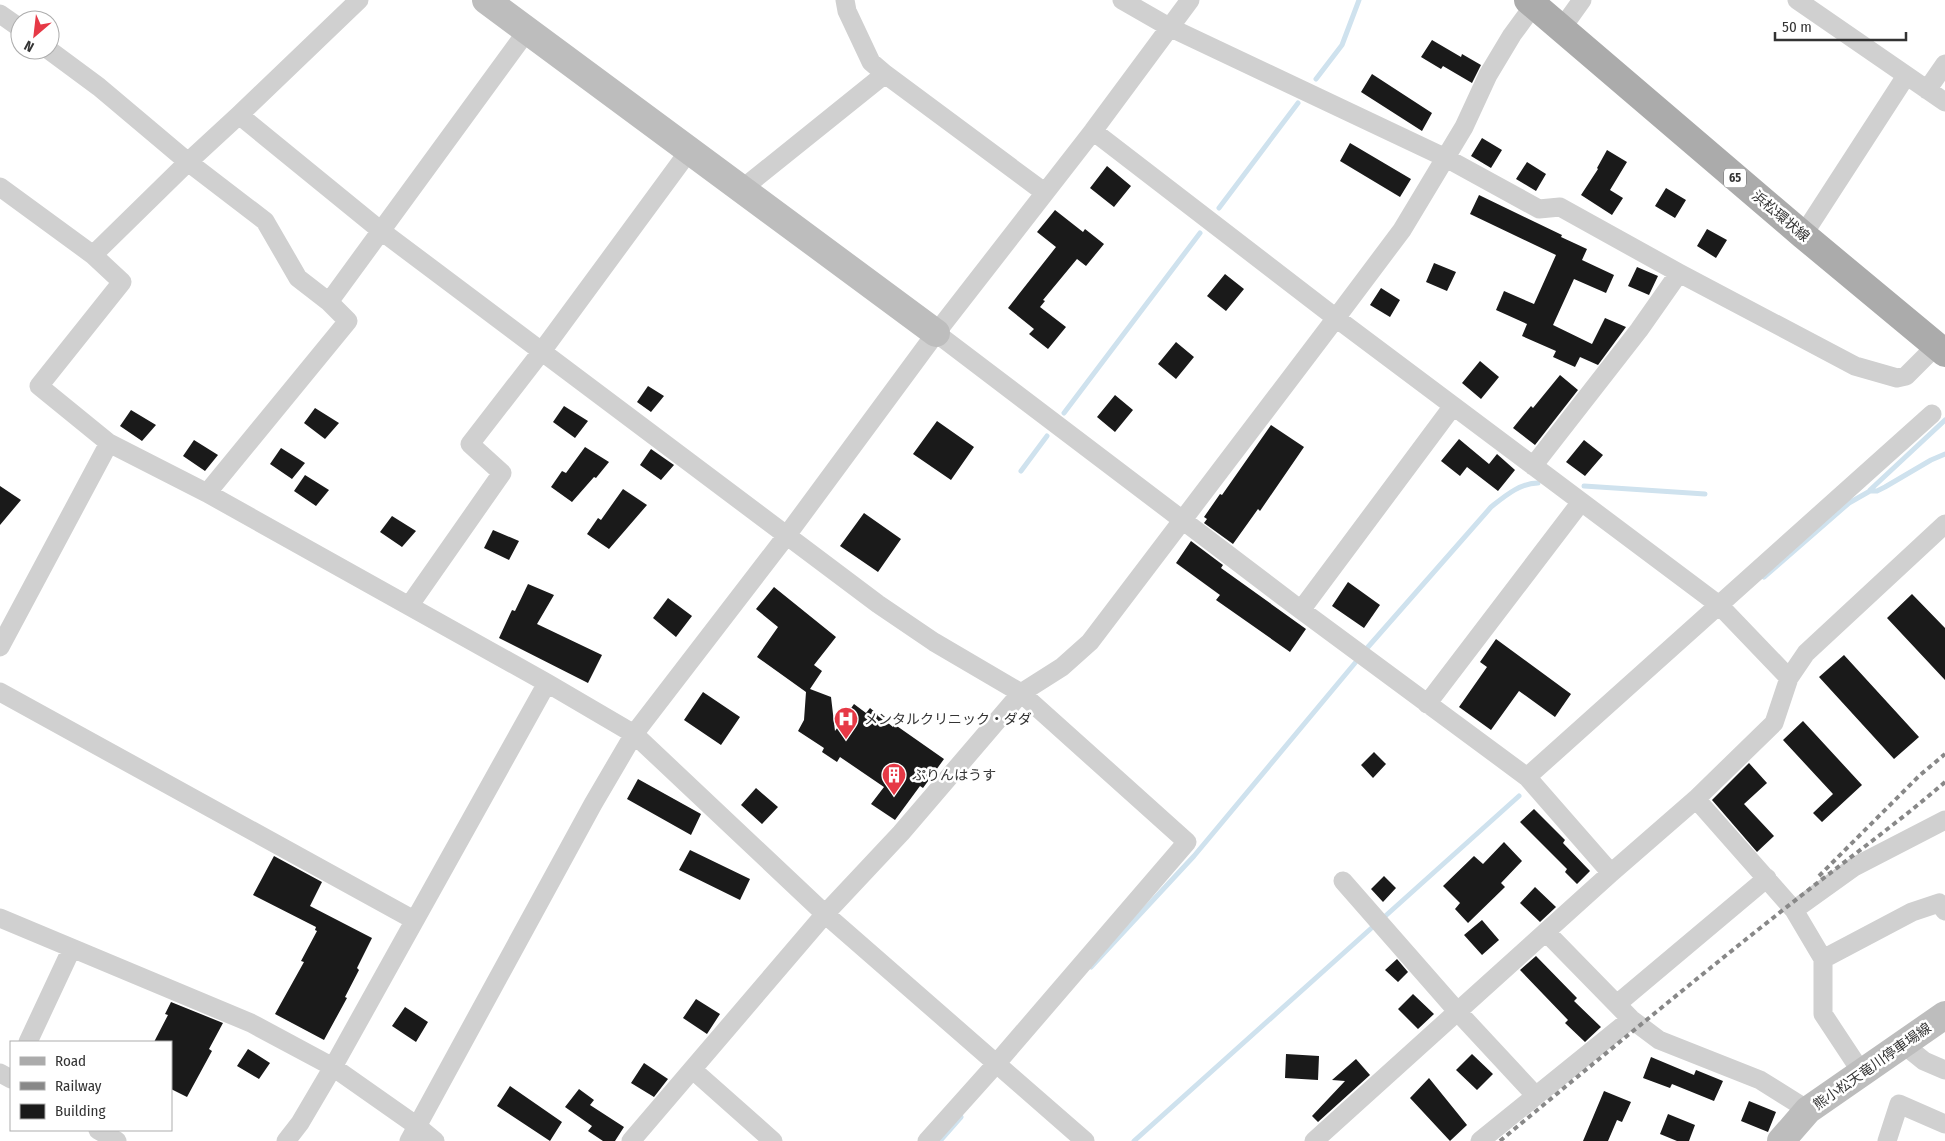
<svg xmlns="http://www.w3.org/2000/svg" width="1945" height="1141" font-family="'Fira Sans Condensed','Noto Sans JP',sans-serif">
<rect width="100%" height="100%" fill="#fff"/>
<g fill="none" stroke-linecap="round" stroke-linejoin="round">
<!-- stream -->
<path stroke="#cfe2ee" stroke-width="5" d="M 1316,79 L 1342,45 L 1359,0
M 1219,208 L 1298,103
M 1064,413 L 1200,233
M 1021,471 L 1047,436
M 1584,486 L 1705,494
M 1870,490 L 1945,420
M 1764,577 L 1849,503 L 1870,491 L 1877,491 L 1885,487 L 1931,460 L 1945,454
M 1368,647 L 1491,507 C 1505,496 1520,483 1538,483
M 1382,919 L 1519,796
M 1091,967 L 1194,856 L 1355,663
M 940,1141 L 961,1117
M 1134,1141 L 1376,924"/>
</g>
<!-- building -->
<path fill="#1a1a1a" d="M 1432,40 L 1461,57 L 1462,54 L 1481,65 L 1472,83 L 1443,66 L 1441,69 L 1421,57 Z
M 1372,74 L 1432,113 L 1422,131 L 1361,92 Z
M 1482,138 L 1502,150 L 1491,168 L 1471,156 Z
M 1350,143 L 1411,179 L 1400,197 L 1340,161 Z
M 1607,150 L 1627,162 L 1610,190 L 1623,198 L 1612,215 L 1581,195 L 1598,169 L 1597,168 Z
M 1527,162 L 1546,174 L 1536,191 L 1516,179 Z
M 1107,166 L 1131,186 L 1114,207 L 1090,188 Z
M 1666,188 L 1686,200 L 1675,218 L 1655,206 Z
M 1479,195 L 1562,235 L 1561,237 L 1587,249 L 1582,260 L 1614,275 L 1606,293 L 1574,279 L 1553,325 L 1592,344 L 1605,318 L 1626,327 L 1598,365 L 1580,357 L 1575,367 L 1553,357 L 1556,351 L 1522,336 L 1527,324 L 1496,310 L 1504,291 L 1534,304 L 1556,255 L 1470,214 Z
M 1055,210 L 1083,232 L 1085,229 L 1104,244 L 1086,266 L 1077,259 L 1043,300 L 1045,301 L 1040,307 L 1066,327 L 1048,349 L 1029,334 L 1034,329 L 1008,308 L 1056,247 L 1037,232 Z
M 1707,229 L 1727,240 L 1716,258 L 1697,246 Z
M 1434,263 L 1456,272 L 1447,291 L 1426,282 Z
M 1637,267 L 1658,276 L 1649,295 L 1628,286 Z
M 1225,274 L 1244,289 L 1226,311 L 1207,296 Z
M 1381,288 L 1400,300 L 1390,317 L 1370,305 Z
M 1176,342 L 1194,357 L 1176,379 L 1158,364 Z
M 1480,361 L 1499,377 L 1481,399 L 1462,383 Z
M 1560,375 L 1578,390 L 1535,445 L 1513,428 L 1531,406 L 1533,408 Z
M 648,386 L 664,396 L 651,412 L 637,402 Z
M 1115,395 L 1133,410 L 1115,432 L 1097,417 Z
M 564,406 L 588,421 L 575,438 L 553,422 Z
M 315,408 L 339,423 L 325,439 L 304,423 Z
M 131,410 L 156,425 L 142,441 L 120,426 Z
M 937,421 L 974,447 L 951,480 L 913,454 Z
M 1271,425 L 1304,447 L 1260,511 L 1258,509 L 1233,544 L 1204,523 L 1207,519 L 1204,517 L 1220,494 L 1222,495 Z
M 1459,439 L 1489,464 L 1497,454 L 1515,470 L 1498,491 L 1467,467 L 1460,476 L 1441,461 Z
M 194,440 L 218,455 L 205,471 L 183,456 Z
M 1584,440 L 1603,455 L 1585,476 L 1566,462 Z
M 585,447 L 609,462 L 596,478 L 594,477 L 572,502 L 551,487 L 562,471 L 566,473 Z
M 281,448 L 305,463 L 292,479 L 270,464 Z
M 651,449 L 674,465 L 661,480 L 640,465 Z
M 305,475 L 329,490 L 316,506 L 294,491 Z
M 0,486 L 21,500 L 0,525 Z
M 623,489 L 647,505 L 609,549 L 587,534 L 598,518 L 601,520 Z
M 864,513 L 901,539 L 878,572 L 840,546 Z
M 392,516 L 416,531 L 402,547 L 380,532 Z
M 493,530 L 519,541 L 509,560 L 484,548 Z
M 1191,541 L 1223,565 L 1221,568 L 1306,629 L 1290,652 L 1216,600 L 1220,595 L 1176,563 Z
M 1348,582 L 1380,605 L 1364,628 L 1332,606 Z
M 528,584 L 554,595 L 537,624 L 602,655 L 588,683 L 499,638 L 512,610 L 515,611 Z
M 774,587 L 836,637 L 814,665 L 822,671 L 810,689 L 831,697 L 835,731 L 854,704 L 866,713 L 870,708 L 893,727 L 894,724 L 944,759 L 923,788 L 920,786 L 895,820 L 871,804 L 884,787 L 840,757 L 837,762 L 822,752 L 824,748 L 798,731 L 804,720 L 806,692 L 757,657 L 778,627 L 756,609 Z
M 1912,594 L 1945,628 L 1945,680 L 1887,618 Z
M 668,598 L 692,616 L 676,637 L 653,618 Z
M 1496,639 L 1571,694 L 1555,717 L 1519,691 L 1491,730 L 1459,707 L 1487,667 L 1480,662 Z
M 1844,655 L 1919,737 L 1894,759 L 1819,677 Z
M 703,692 L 740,717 L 721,745 L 684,720 Z
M 1803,721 L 1862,785 L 1822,822 L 1813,813 L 1833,794 L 1783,740 Z
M 1374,752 L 1386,764 L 1373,778 L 1361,765 Z
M 1749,763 L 1767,783 L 1744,804 L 1774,836 L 1757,852 L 1712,800 Z
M 638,779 L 701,814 L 691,835 L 627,799 Z
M 756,788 L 778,807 L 762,824 L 741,805 Z
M 1534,809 L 1565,840 L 1563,843 L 1590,871 L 1577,884 L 1565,872 L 1567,869 L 1520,822 Z
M 1504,842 L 1522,861 L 1501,883 L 1505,887 L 1468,923 L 1455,909 L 1460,903 L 1443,886 L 1474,856 L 1483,864 Z
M 690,850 L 750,879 L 740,900 L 679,870 Z
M 274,856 L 322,882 L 310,906 L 372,938 L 357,968 L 359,970 L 345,997 L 347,998 L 324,1040 L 275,1014 L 304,962 L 301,961 L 317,931 L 315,930 L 316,927 L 253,895 Z
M 1384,876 L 1396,888 L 1383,902 L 1371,889 Z
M 1535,887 L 1556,907 L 1540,922 L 1520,903 Z
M 1482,920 L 1499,940 L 1482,955 L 1464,935 Z
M 1536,956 L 1577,998 L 1574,1001 L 1601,1027 L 1585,1042 L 1565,1023 L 1568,1020 L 1520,970 Z
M 1397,959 L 1408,972 L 1398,982 L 1385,970 Z
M 1413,994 L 1434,1014 L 1418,1029 L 1398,1009 Z
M 696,999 L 720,1014 L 707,1034 L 683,1018 Z
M 171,1002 L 223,1023 L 209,1049 L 212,1051 L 187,1097 L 171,1089 L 171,1042 L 154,1042 L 168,1015 L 165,1014 Z
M 405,1007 L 428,1022 L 416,1042 L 392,1026 Z
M 248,1049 L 270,1063 L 259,1079 L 237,1066 Z
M 1286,1054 L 1319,1056 L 1318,1080 L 1285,1078 Z
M 1472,1054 L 1493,1074 L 1477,1090 L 1456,1070 Z
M 1651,1057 L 1694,1075 L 1696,1070 L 1723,1081 L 1714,1101 L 1672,1084 L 1670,1088 L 1643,1078 Z
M 1356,1059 L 1370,1075 L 1318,1122 L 1312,1116 L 1345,1081 L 1332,1080 Z
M 644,1063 L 668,1079 L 654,1097 L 631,1083 Z
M 1429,1078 L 1467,1125 L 1450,1141 L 1410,1098 Z
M 510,1086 L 562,1122 L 550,1141 L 497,1106 Z
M 579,1089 L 594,1100 L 590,1105 L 624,1127 L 615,1141 L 603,1141 L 588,1131 L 592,1126 L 565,1107 Z
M 1604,1091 L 1631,1102 L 1622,1122 L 1617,1120 L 1608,1141 L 1583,1141 Z
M 1749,1101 L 1776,1112 L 1768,1132 L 1741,1121 Z
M 1668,1114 L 1695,1125 L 1689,1141 L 1677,1141 L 1660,1134 Z"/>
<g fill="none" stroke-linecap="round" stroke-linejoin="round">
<!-- street -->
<path stroke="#d0d0d0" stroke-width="19" d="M 845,0 L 847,11 L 871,62 L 885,74 L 1044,192
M 1122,0 L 1169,27 L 1446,158 L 1539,209 L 1560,207 L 1679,273 L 1855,366 L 1897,378 L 1906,376 L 1936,346
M 1797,0 L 1945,102
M 0,14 L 20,28
M 1562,28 L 1582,0
M 49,50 L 99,87 L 188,162 L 265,221 L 298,278 L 329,302
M 1927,90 L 1945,64
M 239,115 L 380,230 L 878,604 L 934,642 L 1021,693 L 1187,842 L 996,1064 L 927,1141
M 1093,131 L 1336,318 L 1719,605 L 1789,678
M 0,187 L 93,255 L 122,282 L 39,386 L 109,443 L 0,647
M 742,189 L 885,74
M 1803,235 L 1906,76
M 93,255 L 188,162 L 239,115 L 359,0
M 936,333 L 1301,610 L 1527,777 L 1611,873
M 109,443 L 207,493 L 547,683 L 634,734 L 825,914 L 1085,1141
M 1533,466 L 1639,330 L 1679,273
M 207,493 L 348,321 L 329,302 L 527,31
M 409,606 L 502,473 L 470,444 L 542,351 L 689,151
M 1301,610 L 1453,406
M 0,692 L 414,920
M 1427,704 L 1581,502
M 1527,777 L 1932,414
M 1696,799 L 1794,910 L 1823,959 L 1823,1014 L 1862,1073
M 1343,881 L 1457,1011 L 1536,1096
M 1794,910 L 1854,867 L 1945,820
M 0,918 L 251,1023 L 333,1067 L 417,1126 L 435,1141
M 1546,932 L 1631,1019 L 1659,1040 L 1760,1080 L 1808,1110
M 1823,959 L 1912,912 L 1939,903 L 1945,911
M 1617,1004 L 1767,878
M 28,1042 L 72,948
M 1903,1044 L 1924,1061 L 1945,1070
M 693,1070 L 773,1141
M 0,1073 L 11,1079
M 98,1130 L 117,1141
M 286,1141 L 300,1123 L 333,1067 L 547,683
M 409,1141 L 593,804 L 634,734 L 787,535 L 936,333 L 1093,131 L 1190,0
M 631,1141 L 825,914 L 901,833 L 1021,693 L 1062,667 L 1090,642 L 1336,318 L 1402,230 L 1464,127 L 1488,75 L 1512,35 L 1534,5
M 1314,1141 L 1611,873 L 1696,799 L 1774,723 L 1789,678 L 1806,653 L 1945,524
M 1480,1141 L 1631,1019
M 1887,1141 L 1899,1104 L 1945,1124"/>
<!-- secondary -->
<path stroke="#bdbdbd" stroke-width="28" d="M 486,0 L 936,333
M 1781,1141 L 1808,1110 L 1945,1015"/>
<!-- primary -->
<path stroke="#ababab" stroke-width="28" d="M 1528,0 L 1803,235 L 1945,353"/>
<!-- rail -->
<path stroke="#888" stroke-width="4" stroke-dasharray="5 4" stroke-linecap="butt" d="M 1819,876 L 1919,776 L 1945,754
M 1500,1141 C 1600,1058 1700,975 1802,895 C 1850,857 1899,822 1945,782"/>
</g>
<!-- icons -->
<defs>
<symbol id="hospital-pin" viewBox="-11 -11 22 30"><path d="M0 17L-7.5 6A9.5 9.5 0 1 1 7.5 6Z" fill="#e63946" stroke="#fff"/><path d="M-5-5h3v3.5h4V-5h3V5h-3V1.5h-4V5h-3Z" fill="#fff"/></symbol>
<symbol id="building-pin" viewBox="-11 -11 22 30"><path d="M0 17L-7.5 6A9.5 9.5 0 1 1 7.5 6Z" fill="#e63946" stroke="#fff"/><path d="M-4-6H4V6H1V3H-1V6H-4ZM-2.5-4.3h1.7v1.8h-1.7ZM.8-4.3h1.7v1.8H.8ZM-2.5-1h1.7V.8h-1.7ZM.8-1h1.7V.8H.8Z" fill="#fff"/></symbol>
</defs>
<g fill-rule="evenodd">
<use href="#hospital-pin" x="832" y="705" width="28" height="38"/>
<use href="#building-pin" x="880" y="761" width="28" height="38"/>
</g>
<g text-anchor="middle" stroke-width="5" stroke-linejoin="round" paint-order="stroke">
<!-- shield labels -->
<rect fill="#fff" stroke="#707070" stroke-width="1" x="1724" y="168.5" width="22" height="19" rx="4"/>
<g font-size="12" font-weight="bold" fill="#333">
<text x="1735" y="182">65</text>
</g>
<!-- street labels -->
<g font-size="14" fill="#333" stroke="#fff">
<text transform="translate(1781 216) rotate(40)" y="5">浜松環状線</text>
<text transform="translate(1872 1066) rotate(-35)" y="5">熊小松天竜川停車場線</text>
</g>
<!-- poi labels -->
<g font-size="14" fill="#333" stroke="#fff" text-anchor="start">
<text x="864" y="724">メンタルクリニック・ダダ</text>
<text x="912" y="780">ぷりんはうす</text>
</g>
</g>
<!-- legend -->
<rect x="10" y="1041" width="162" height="90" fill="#ffffff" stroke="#adadad"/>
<rect x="20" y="1057" width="25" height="8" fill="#ababab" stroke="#adadad"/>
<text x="55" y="1066" font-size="15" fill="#333333">Road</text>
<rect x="20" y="1082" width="25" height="8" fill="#888888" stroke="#adadad"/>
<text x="55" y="1091" font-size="15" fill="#333333">Railway</text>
<rect x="20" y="1104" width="25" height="15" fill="#1a1a1a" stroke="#adadad"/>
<text x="55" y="1116" font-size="15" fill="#333333">Building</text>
<!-- north arrow -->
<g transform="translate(35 35) rotate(208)"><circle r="24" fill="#ffffff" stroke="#adadad"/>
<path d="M0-4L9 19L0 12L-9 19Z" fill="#e63946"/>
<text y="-8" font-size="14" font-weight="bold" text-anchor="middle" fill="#333333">N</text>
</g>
<!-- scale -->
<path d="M1775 32v8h131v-8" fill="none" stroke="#333333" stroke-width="2.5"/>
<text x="1782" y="32" font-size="15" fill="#333333" stroke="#ffffff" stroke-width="4" paint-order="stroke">50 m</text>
</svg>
